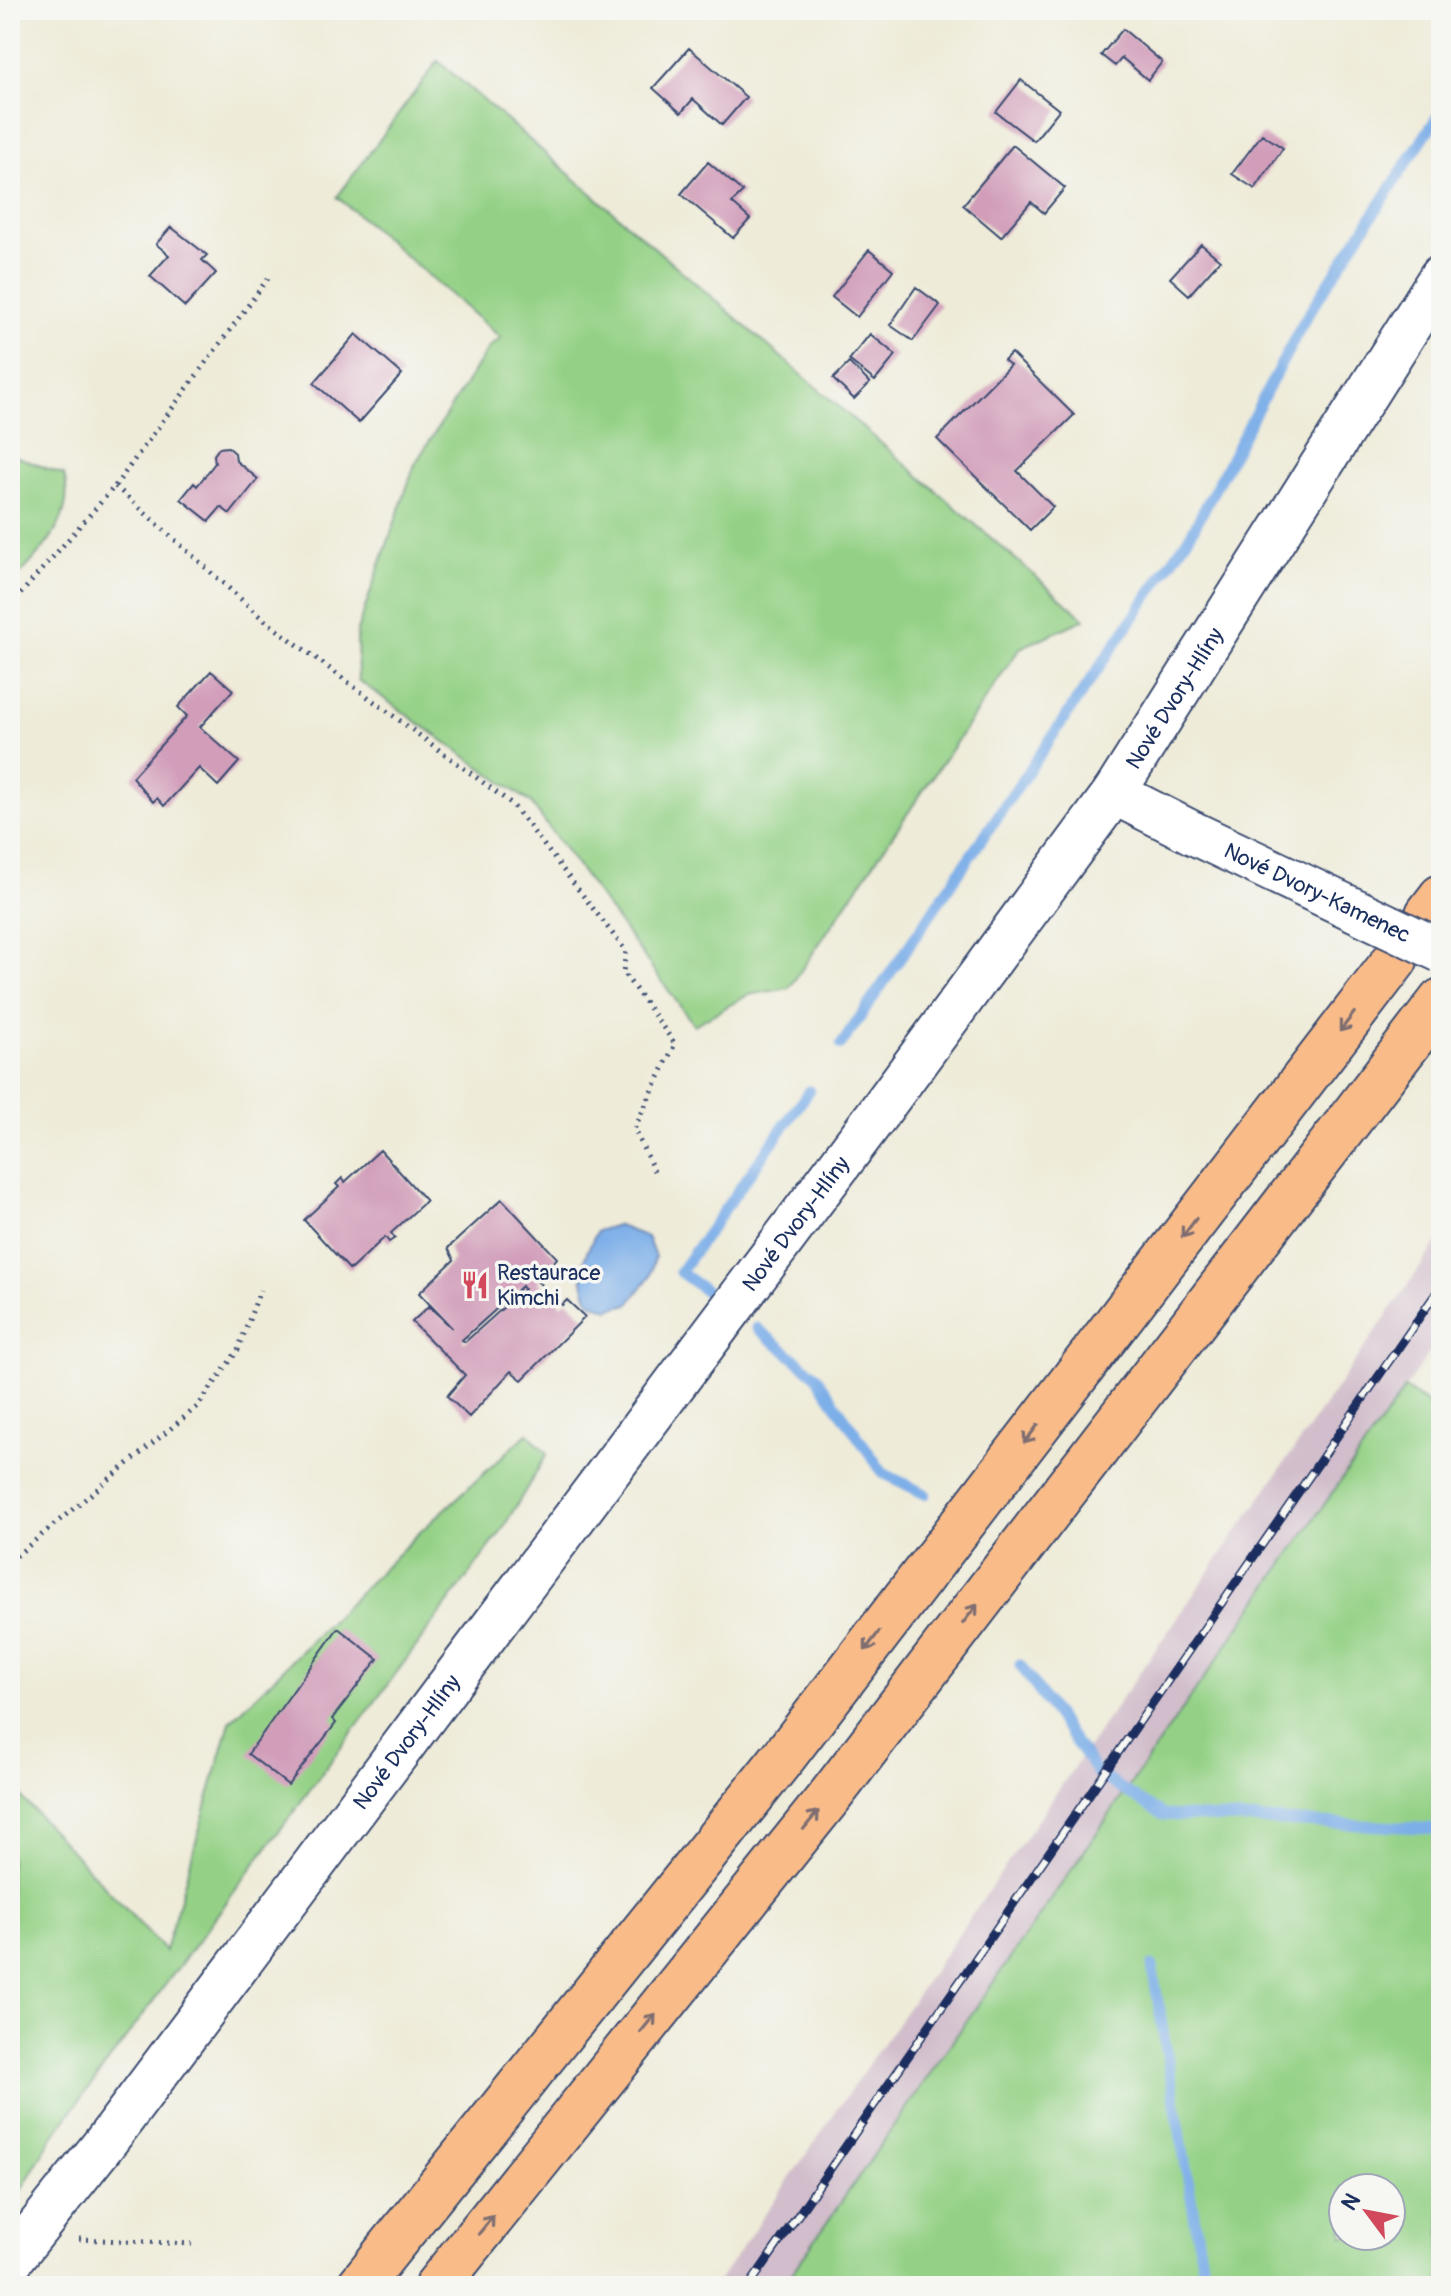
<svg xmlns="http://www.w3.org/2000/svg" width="1451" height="2296" font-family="Pangolin,sans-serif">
<rect width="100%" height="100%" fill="#f6f6f2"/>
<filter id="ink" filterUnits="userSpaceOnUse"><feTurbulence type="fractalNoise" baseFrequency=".0125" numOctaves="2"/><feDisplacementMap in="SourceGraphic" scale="16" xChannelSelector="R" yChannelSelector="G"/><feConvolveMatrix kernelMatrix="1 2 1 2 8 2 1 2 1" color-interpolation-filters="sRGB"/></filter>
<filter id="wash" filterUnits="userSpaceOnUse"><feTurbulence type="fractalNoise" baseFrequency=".006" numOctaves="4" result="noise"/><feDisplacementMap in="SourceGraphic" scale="32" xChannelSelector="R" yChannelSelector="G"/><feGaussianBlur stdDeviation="1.8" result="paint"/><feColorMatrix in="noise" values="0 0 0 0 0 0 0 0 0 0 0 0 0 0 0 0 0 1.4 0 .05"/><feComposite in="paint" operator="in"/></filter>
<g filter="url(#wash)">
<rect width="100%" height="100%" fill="#eeebd8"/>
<!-- industrial -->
<path fill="#d1bdcb" d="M 1441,1237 L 1441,1336 L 1136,1778 L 783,2286 L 715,2286 Z"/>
<!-- green -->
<path fill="#94d186" stroke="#588072" stroke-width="2" fill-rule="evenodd" d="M 438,61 L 1085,619 L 1020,648 L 789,988 L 748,995 L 694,1025 L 530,802 L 358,680 L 357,631 L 415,464 L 489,347 L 501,338 L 337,197 Z
M 10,454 L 64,475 C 77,522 38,553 10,586 Z
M 1405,1388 L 1441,1413 L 1441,2286 L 783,2286 ZM 1391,2188 L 1391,2236 L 1343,2236 L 1343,2188 Z
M 528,1433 L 547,1454 L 500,1533 L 51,2139 L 10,2209 L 10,1785 L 165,1951 L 230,1722 L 417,1535 Z"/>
<!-- water -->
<path fill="#7caee8" stroke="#4c6ea3" stroke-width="2" d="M 616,1225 L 647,1237 L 655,1257 L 650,1276 L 629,1304 L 608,1309 L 590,1302 C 576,1271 582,1261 597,1231 Z"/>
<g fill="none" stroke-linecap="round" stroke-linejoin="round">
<!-- stream -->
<path stroke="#7caee8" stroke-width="11" d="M 841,1045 L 1192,532 L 1305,319 L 1441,111
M 718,1300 L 680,1272 L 809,1091
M 757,1328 L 816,1376 L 883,1473 L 925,1494
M 1020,1665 L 1098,1774 L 1163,1815 L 1441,1829
M 1152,1966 L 1206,2286"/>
</g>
<g id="blocks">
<!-- building -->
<path fill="#d19db9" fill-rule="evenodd" d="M 1123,29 L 1162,62 L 1148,80 L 1122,58 L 1115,66 L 1101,55 Z
M 689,48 L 746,97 L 722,125 L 693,99 L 681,113 L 653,88 Z
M 1021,80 L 1059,110 L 1034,141 L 996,112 Z
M 1262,134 L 1283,148 L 1255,189 L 1232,174 Z
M 1013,145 L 1065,188 L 1044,213 L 1031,202 L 1001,237 L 963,205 Z
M 708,162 L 743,192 L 732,203 L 750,219 L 733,238 L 681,194 Z
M 171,227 L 207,255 L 202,260 L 216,273 L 185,307 L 150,276 L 169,255 L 156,244 Z
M 1201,244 L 1220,260 L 1189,295 L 1170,278 Z
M 869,250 L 893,270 L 857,317 L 832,297 Z
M 916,287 L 940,305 L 913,341 L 890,325 Z
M 356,334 L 402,374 L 359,423 L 314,383 Z
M 870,334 L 896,355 L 875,381 L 849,360 Z
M 1011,353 L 1074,415 L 1017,471 L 1053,507 L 1030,530 L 937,439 L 1010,365 L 1004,360 Z
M 849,363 L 870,383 L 854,399 L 833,379 Z
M 228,447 L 235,453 L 236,461 L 258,479 L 230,514 L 221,507 L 209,521 L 181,499 L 194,483 L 197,486 L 215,463 L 214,455 L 219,448 Z
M 211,671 L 233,690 L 200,727 L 239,762 L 218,786 L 199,768 L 164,806 L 157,798 L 153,802 L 132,777 L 187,716 L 178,707 Z
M 380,1150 L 426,1201 L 391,1233 L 395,1238 L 389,1242 L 385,1237 L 350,1270 L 304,1220 L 339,1187 L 336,1184 L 342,1178 L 345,1182 Z
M 502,1199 L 557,1258 L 538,1282 L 562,1305 L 567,1300 L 585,1317 L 522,1380 L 511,1371 L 469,1417 L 447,1396 L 465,1375 L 412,1322 L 429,1306 L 452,1328 L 419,1293 L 454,1260 L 448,1248 ZM 522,1286 L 524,1289 L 465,1342 L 462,1340 Z
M 338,1628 L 378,1659 L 332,1719 L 336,1723 L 288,1785 L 248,1754 Z"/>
</g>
</g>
<g filter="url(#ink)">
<use href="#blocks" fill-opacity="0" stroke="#3b4b70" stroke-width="2"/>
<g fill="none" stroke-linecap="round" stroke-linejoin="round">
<defs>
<g id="minor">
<path d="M 1114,793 L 1193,833"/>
<path id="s1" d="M 10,2262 L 107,2140 L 882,1108 L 1114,793 L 1441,276"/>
</g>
<path id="motorway" d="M 1428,914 L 1441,897
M 359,2286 L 785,1755 L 1395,960
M 437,2286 L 831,1795 L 1441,1001"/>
</defs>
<!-- minor casing -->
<use href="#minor" stroke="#3b4b70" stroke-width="46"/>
<!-- motorway casing -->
<use href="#motorway" stroke="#3b4b70" stroke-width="48"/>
<!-- path -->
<path stroke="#3b4b70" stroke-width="5" stroke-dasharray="2 6" stroke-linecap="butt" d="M 115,486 L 269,277
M 10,606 L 115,486 L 263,619 L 512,804 L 626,951 L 623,972 L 675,1044 L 634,1129 L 654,1171
M 10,1561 L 198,1406 L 238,1350 L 260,1290
M 79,2239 L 192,2244"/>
<!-- minor -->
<use href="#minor" stroke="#fff" stroke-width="42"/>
<!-- motorway -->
<use href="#motorway" stroke="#f9bc89" stroke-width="44"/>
<defs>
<path id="rail" d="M 749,2286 L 1441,1286"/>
</defs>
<!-- rail casing -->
<use href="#rail" stroke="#1b2f5e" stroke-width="9"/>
<!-- rail -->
<use href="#rail" stroke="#f6f6f2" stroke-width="6" stroke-dasharray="18" stroke-linecap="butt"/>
<defs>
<g id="minor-bridge">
<path id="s2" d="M 1193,833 L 1441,951"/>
</g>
</defs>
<!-- minor-bridge casing -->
<use href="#minor-bridge" stroke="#3b4b70" stroke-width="46" stroke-linecap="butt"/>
<!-- minor-bridge -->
<use href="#minor-bridge" stroke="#fff" stroke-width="42"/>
</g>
<!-- one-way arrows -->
<defs><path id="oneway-shaft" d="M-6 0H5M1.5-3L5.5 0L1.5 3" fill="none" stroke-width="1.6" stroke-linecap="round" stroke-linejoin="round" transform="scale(2)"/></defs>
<g stroke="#7f6e71">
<use href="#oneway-shaft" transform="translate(1347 1022) rotate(127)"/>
<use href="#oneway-shaft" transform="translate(1189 1228) rotate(127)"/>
<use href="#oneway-shaft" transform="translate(1031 1434) rotate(127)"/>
<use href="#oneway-shaft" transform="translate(970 1614) rotate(-52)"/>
<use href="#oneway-shaft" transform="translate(872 1641) rotate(127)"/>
<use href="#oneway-shaft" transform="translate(811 1820) rotate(-51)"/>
<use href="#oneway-shaft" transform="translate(648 2023) rotate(-51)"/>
<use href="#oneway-shaft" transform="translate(486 2225) rotate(-51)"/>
</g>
</g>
<!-- icons -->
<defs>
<symbol id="restaurant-bare" viewBox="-9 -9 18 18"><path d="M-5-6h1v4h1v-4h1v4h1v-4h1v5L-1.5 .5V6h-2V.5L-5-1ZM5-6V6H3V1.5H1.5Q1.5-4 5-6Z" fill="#d1495b" stroke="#f6f6f2" stroke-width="2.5" paint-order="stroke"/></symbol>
</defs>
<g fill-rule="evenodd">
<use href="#restaurant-bare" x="455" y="1265" width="40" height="40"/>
</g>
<g text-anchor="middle" stroke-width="7" stroke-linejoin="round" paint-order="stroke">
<!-- street labels -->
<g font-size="22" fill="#1b2f5e" stroke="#f6f6f2">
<text dy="8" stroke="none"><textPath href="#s1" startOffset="1950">Nové Dvory-Hlíny</textPath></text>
<text dy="8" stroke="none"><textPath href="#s2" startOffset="138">Nové Dvory-Kamenec</textPath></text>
<text dy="8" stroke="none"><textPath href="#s1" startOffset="1302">Nové Dvory-Hlíny</textPath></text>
<text dy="8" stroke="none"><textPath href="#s1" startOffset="654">Nové Dvory-Hlíny</textPath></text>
</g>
<!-- poi labels -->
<g font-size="22" fill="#1b2f5e" stroke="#f6f6f2" text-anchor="start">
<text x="497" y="1280">Restaurace<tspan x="497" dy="25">Kimchi</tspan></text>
</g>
</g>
<!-- margin -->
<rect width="1451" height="2296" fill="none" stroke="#f6f6f2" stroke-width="40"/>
<!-- north arrow -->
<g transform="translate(1367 2212) rotate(302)"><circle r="38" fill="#f6f6f2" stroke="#9ea6b7" stroke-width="2"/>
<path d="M0-6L14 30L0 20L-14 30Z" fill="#d1495b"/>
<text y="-12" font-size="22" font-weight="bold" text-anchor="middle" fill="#1b2f5e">N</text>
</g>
</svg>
